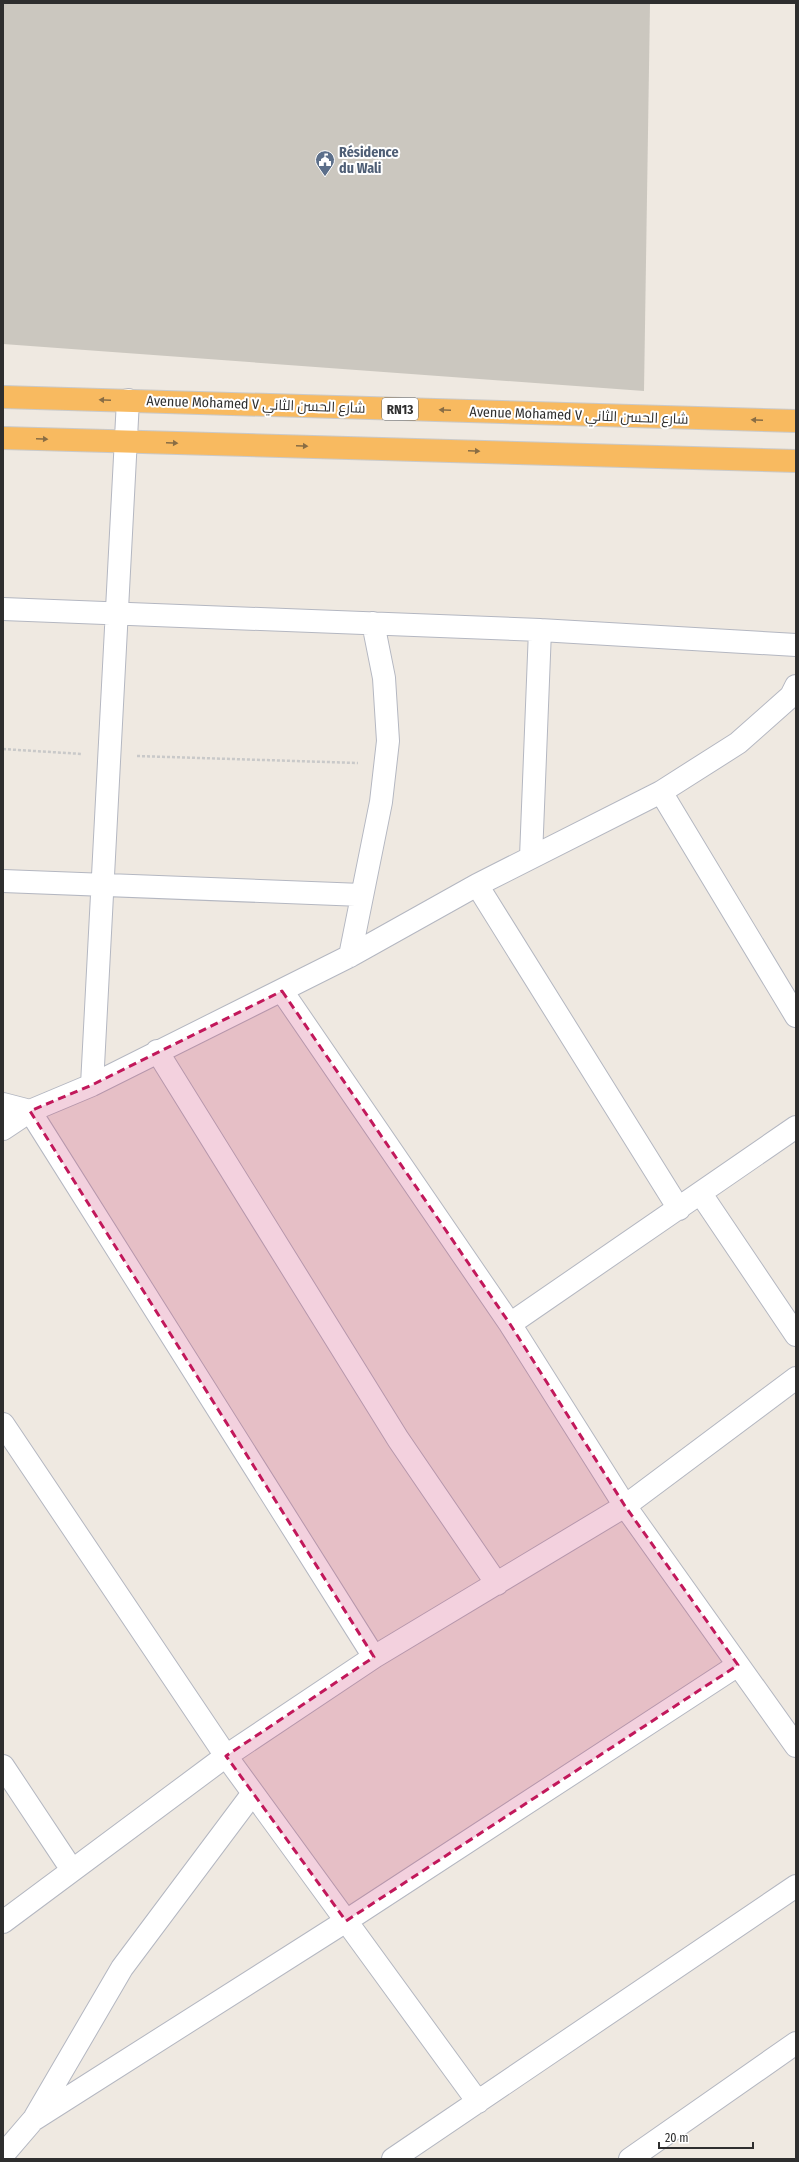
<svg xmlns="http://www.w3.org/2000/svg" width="799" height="2162" font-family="'Fira Sans Condensed',Cairo,sans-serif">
<rect width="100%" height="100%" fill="#efe9e1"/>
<!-- building -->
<path fill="#cbc7bf" d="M 3,3 L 650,3 L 644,391 L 3,344 Z"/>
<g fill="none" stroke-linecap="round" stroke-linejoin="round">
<defs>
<path id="minor" d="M 3,609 L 540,630 L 796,645
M 661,792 L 796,1016
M 531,857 L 540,630
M 3,881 L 362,895
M 477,885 L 679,1209
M 350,956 L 381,802 L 388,741 L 384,678 L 373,623
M 282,991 L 510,1324 L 625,1506 L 796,1746
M 157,1051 L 398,1439 L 497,1584
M 92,1085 L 128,400
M 3,1104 L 30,1111 L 374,1657
M 3,1129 L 30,1111 L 92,1085 L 350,956 L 477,885 L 661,792 L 738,743 L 791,696 L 796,686
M 701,1194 L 796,1335
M 510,1324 L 796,1127
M 3,1424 L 226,1756 L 478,2102
M 3,1766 L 72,1870
M 3,1922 L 226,1756 L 374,1657 L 625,1506 L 796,1378
M 35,2117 L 122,1968 L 253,1793
M 3,2155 L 33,2120 L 346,1921 L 738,1665
M 393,2159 L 796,1886
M 630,2159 L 796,2043"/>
<path id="trunk" d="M 3,397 L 796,421
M 3,438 L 796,461"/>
</defs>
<!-- minor casing -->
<use href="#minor" stroke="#b4b7c1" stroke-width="24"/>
<!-- trunk casing -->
<use href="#trunk" stroke="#c9c9c9" stroke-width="24"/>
<!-- path -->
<path stroke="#c9c9c9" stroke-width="2.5" stroke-dasharray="3 2" stroke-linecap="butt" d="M 3,749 L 82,754
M 137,756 L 358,763"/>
<!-- minor -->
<use href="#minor" stroke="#fff" stroke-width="22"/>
<!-- trunk -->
<use href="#trunk" stroke="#f8ba60" stroke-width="22"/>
</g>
<!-- one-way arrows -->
<defs><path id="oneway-solid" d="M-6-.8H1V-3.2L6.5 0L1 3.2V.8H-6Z"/></defs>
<g fill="#896d44">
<use href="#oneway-solid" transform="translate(105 400) rotate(-178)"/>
<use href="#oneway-solid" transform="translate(445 410) rotate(-178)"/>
<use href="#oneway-solid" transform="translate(757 420) rotate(-178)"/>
<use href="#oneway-solid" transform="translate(42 439) rotate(2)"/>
<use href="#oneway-solid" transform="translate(172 443) rotate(2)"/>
<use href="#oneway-solid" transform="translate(302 446) rotate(2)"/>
<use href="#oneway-solid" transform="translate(474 451) rotate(2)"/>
</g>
<!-- marked area -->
<path fill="#c2185b" fill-opacity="0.2" stroke="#c2185b" stroke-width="3" stroke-dasharray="8 5" stroke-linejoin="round" d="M 282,991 L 510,1324 L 625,1506 L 738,1665 L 346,1921 L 226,1756 L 374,1657 L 30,1111 L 92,1085 Z"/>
<!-- icons -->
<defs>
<symbol id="civic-pin" viewBox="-11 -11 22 30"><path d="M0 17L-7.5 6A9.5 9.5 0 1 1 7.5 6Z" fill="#5c6f8a" stroke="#fff"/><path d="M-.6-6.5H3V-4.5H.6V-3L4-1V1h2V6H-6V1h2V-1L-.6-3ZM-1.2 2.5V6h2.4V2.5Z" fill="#fff"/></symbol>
</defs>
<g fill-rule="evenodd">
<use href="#civic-pin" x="314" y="149" width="22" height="30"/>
</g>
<g text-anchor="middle" stroke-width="4" stroke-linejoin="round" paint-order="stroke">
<!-- shield labels -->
<rect fill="#fff" stroke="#6d6d6d" stroke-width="1" x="382" y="398" width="36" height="22" rx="3"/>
<g font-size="13" font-weight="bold" fill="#2e2e2e">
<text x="400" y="414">RN13</text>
</g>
<!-- service labels -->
<g font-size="14" font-weight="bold" fill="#4e5e75" stroke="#fff" text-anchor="start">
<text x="339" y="157">Résidence<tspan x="339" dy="16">du Wali</tspan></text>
</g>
<!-- street labels -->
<g font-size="14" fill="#2e2e2e" stroke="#fff">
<text transform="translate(256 404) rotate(2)" y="5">Avenue Mohamed V شارع الحسن الثاني</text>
<text transform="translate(579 415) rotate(2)" y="5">Avenue Mohamed V شارع الحسن الثاني</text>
</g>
</g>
<!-- border -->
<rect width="799" height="2162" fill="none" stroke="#2e2e2e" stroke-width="8"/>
<!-- scale -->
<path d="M659 2142v6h94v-6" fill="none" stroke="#2e2e2e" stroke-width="2"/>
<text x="665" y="2142" font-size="12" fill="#2e2e2e" stroke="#ffffff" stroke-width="3" paint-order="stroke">20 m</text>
</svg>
